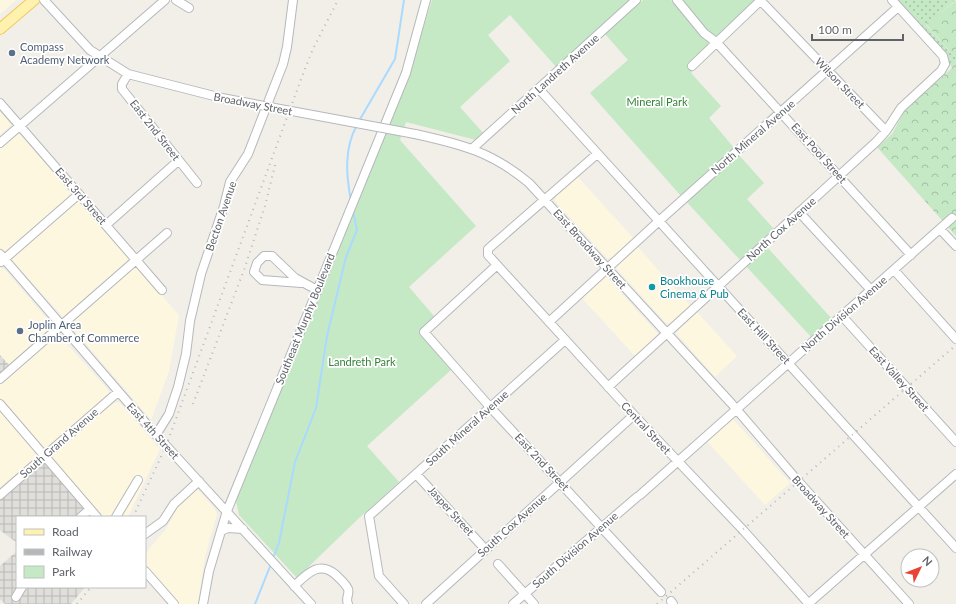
<svg xmlns="http://www.w3.org/2000/svg" width="956" height="604" font-family="Lato,sans-serif">
<defs>
<pattern id="industrial-grid" width="8" height="8" patternUnits="userSpaceOnUse"><rect width="8" height="8" fill="#e0deda"/><path d="M0 4h8M4 0v8" fill="none" stroke="#b9b8b5"/></pattern>
<pattern id="grass-dots" width="8" height="8" patternUnits="userSpaceOnUse"><rect width="8" height="8" fill="#c5e8c5"/><path d="M2 2h.1M6 6h.1" fill="none" stroke="#a3c0a4" stroke-width="1.8" stroke-linecap="round"/></pattern>
<pattern id="forest-crowns" width="20" height="18" patternUnits="userSpaceOnUse"><rect width="20" height="18" fill="#c5e8c5"/><path d="M2 6a3 3 0 1 1 6 0M12 15a3 3 0 1 1 6 0" fill="none" stroke="#a3c0a4"/></pattern>
</defs>
<rect width="100%" height="100%" fill="#f1efe8"/>
<!-- commercial -->
<path fill="#fef7e0" d="M 0,0 L 16,0 L 0,14 Z
M 0,111 L 11,125 L 0,135 Z
M 18,134 L 21,135 L 69,191 L 70,195 L 7,250 L 4,251 L 0,247 L 0,149 Z
M 578,177 L 634,239 L 612,258 L 607,258 L 555,201 L 556,196 Z
M 77,202 L 80,203 L 129,259 L 63,317 L 12,260 L 14,256 Z
M 636,245 L 690,305 L 670,323 L 666,323 L 616,268 L 615,266 Z
M 136,266 L 179,315 L 169,371 L 151,420 L 70,325 Z
M 0,268 L 4,269 L 53,326 L 9,365 L 0,355 Z
M 605,275 L 658,334 L 636,357 L 580,296 Z
M 697,312 L 737,356 L 715,377 L 676,333 Z
M 58,334 L 109,391 L 110,394 L 45,449 L 0,398 L 0,384 Z
M 115,402 L 120,403 L 160,449 L 128,517 L 102,517 L 52,458 L 55,452 Z
M 0,410 L 39,455 L 0,490 Z
M 732,418 L 790,483 L 765,505 L 705,439 Z
M 191,482 L 214,508 L 217,514 L 205,556 L 198,604 L 178,604 L 145,567 L 145,554 L 166,529 Z"/>
<!-- industrial -->
<path fill="url(#industrial-grid)" d="M 0,355 L 9,365 L 0,374 Z
M 45,462 L 94,517 L 17,517 L 17,543 L 0,530 L 0,500 L 42,463 Z
M 17,551 L 17,587 L 85,587 L 71,604 L 5,604 L 0,599 L 0,566 Z"/>
<!-- grass -->
<path fill="url(#grass-dots)" d="M 897,0 L 956,0 L 926,25 L 955,57 L 955,61 L 952,68 L 944,52 Z"/>
<!-- forest -->
<path fill="url(#forest-crowns)" d="M 956,1 L 956,236 L 877,147 L 892,134 L 904,112 L 911,105 L 952,68 L 955,61 L 955,57 L 926,24 Z"/>
<!-- park -->
<path fill="#c5e8c5" d="M 432,0 L 631,0 L 558,69 L 510,15 L 488,35 L 510,61 L 460,107 L 485,135 L 476,140 L 406,122 L 400,140 L 476,226 L 409,287 L 434,316 L 421,330 L 452,369 L 367,446 L 399,482 L 358,519 L 297,578 L 239,515 L 236,501 L 278,394 L 402,94 Z
M 643,0 L 671,0 L 718,48 L 691,73 L 721,106 L 709,118 L 734,148 L 681,196 L 590,93 L 628,60 L 605,34 Z
M 682,0 L 754,0 L 755,1 L 718,36 C 706,34 689,10 682,0 Z
M 738,154 L 764,183 L 747,199 L 774,229 L 740,260 L 685,200 Z
M 767,247 L 832,319 L 811,337 L 746,266 Z"/>
<g fill="none" stroke-linecap="round" stroke-linejoin="round">
<!-- stream -->
<path stroke="#aadaff" stroke-width="2" d="M 359,121 L 395,59 L 404,0
M 351,201 C 346,175 344,148 357,125
M 273,558 L 279,543 L 295,462 L 316,408 L 327,336 L 346,257 L 357,230 L 353,211
M 255,604 L 271,564"/>
<defs>
<path id="minor" d="M 44,0 L 90,50 L 128,74 L 222,98
M 176,0 L 189,8
M 677,0 L 704,33 L 717,43 L 911,255
M 760,0 L 886,131
M 692,66 L 761,0
M 128,74 L 122,84 L 122,89 L 197,183
M 539,89 L 956,548
M 0,103 L 162,290
M 415,134 C 461,144 492,152 529,183 L 731,403 L 798,481 L 909,604
M 0,143 L 165,0
M 473,148 L 636,0
M 597,154 L 488,249 L 488,255 L 634,415 L 743,530 L 809,604
M 799,212 L 871,290
M 106,225 L 178,161
M 940,229 L 956,246
M 0,254 L 150,428 L 311,604
M 1,262 L 79,194
M 497,265 L 424,332 L 490,407 L 661,592
M 894,270 L 956,339
M 301,283 L 262,280 L 254,272 L 257,263 L 264,256 L 272,256 L 295,278 L 317,290
M 842,316 L 956,442
M 549,322 L 659,221 L 898,7
M 0,379 L 167,233
M 608,387 L 876,142 L 886,131 L 901,108 L 941,71 L 945,64 L 943,56 L 892,0
M 0,404 L 97,517
M 156,435 L 169,414 L 178,387 L 186,354 L 190,321 L 201,274 L 224,206 L 230,182 L 248,154 L 283,64 L 287,47 L 293,0
M 416,474 L 485,549
M 0,495 L 118,392
M 640,495 L 952,218
M 81,517 L 90,509
M 116,517 L 138,480
M 221,531 L 228,528 L 243,529
M 145,534 L 163,521 L 174,504 L 199,481
M 498,564 L 534,604
M 145,571 L 174,604
M 294,586 C 307,574 319,560 336,575 C 340,579 345,583 348,589 C 350,594 345,598 348,604
M 16,597 L 22,587
M 671,601 L 673,604
M 203,604 L 209,571 L 227,511 L 406,73 L 426,0
M 404,604 L 379,576 L 369,516 L 565,340
M 426,604 L 634,415
M 513,604 L 637,497
M 808,604 L 956,474"/>
<path id="major" d="M 0,29 L 34,0"/>
</defs>
<!-- minor casing -->
<use href="#minor" stroke="#b5b8bc" stroke-width="10"/>
<!-- major casing -->
<use href="#major" stroke="#f2c960" stroke-width="12"/>
<!-- minor -->
<use href="#minor" stroke="#fff" stroke-width="8"/>
<!-- major -->
<use href="#major" stroke="#fff2af" stroke-width="10"/>
<!-- rail -->
<path stroke="#b6b7b8" stroke-width="2" stroke-dasharray="1 5" stroke-linecap="butt" d="M 193,404 L 244,270 L 265,206 L 276,161
M 133,517 L 166,446 L 303,74 L 313,49 L 338,0
M 77,604 L 91,587
M 657,604 L 956,345"/>
<defs>
<path id="minor-bridge" d="M 222,98 L 415,134"/>
</defs>
<!-- minor-bridge casing -->
<use href="#minor-bridge" stroke="#b5b8bc" stroke-width="10" stroke-linecap="butt"/>
<!-- minor-bridge -->
<use href="#minor-bridge" stroke="#fff" stroke-width="8"/>
</g>
<!-- markers -->
<g fill="#5c6f8a" stroke="#fff" stroke-width="1.5">
<circle cx="12" cy="53" r="4"/>
<circle cx="20" cy="331" r="4"/>
</g>
<circle fill="#0f9aa8" stroke="#fff" stroke-width="1.5" cx="652" cy="287" r="4"/>
<g text-anchor="middle" stroke-width="3.5" stroke-linejoin="round" paint-order="stroke">
<!-- service labels -->
<g font-size="11" fill="#4e5e75" stroke="#fff" text-anchor="start">
<text x="20" y="51">Compass<tspan x="20" dy="13">Academy Network</tspan></text>
<text x="28" y="329">Joplin Area<tspan x="28" dy="13">Chamber of Commerce</tspan></text>
</g>
<!-- street labels -->
<g font-size="11" fill="#5f6368" stroke="#fff">
<text transform="translate(555 74) rotate(-42)" y="4">North Landreth Avenue</text>
<text transform="translate(840 83) rotate(46)" y="4">Wilson Street</text>
<text transform="translate(253 104) rotate(11)" y="4">Broadway Street</text>
<text transform="translate(155 130) rotate(52)" y="4">East 2nd Street</text>
<text transform="translate(753 137) rotate(-41)" y="4">North Mineral Avenue</text>
<text transform="translate(819 153) rotate(48)" y="4">East Pool Street</text>
<text transform="translate(81 196) rotate(49)" y="4">East 3rd Street</text>
<text transform="translate(221 216) rotate(-71)" y="4">Becton Avenue</text>
<text transform="translate(781 229) rotate(-42)" y="4">North Cox Avenue</text>
<text transform="translate(590 249) rotate(48)" y="4">East Broadway Street</text>
<text transform="translate(844 314) rotate(-41)" y="4">North Division Avenue</text>
<text transform="translate(305 319) rotate(-68)" y="4">Southeast Murphy Boulevard</text>
<text transform="translate(764 336) rotate(47)" y="4">East Hill Street</text>
<text transform="translate(899 379) rotate(48)" y="4">East Valley Street</text>
<text transform="translate(467 428) rotate(-42)" y="4">South Mineral Avenue</text>
<text transform="translate(646 428) rotate(47)" y="4">Central Street</text>
<text transform="translate(153 431) rotate(48)" y="4">East 4th Street</text>
<text transform="translate(59 443) rotate(-41)" y="4">South Grand Avenue</text>
<text transform="translate(542 462) rotate(47)" y="4">East 2nd Street</text>
<text transform="translate(821 507) rotate(48)" y="4">Broadway Street</text>
<text transform="translate(451 511) rotate(48)" y="4">Jasper Street</text>
<text transform="translate(512 525) rotate(-42)" y="4">South Cox Avenue</text>
<text transform="translate(575 550) rotate(-41)" y="4">South Division Avenue</text>
</g>
<!-- park labels -->
<g font-size="11" fill="#348238" stroke="#fff">
<text x="657" y="106">Mineral Park</text>
<text x="362" y="366">Landreth Park</text>
</g>
<!-- culture labels -->
<g font-size="11" fill="#0d838f" stroke="#fff" text-anchor="start">
<text x="660" y="285">Bookhouse<tspan x="660" dy="13">Cinema &amp; Pub</tspan></text>
</g>
</g>
<!-- legend -->
<rect x="16" y="516" width="130" height="72" fill="#ffffff" stroke="#bfc1c3"/>
<rect x="24" y="529" width="20" height="6" fill="#fff2af" stroke="#bfc1c3"/>
<text x="52" y="536" font-size="12" fill="#5f6368">Road</text>
<rect x="24" y="549" width="20" height="6" fill="#b6b7b8" stroke="#bfc1c3"/>
<text x="52" y="556" font-size="12" fill="#5f6368">Railway</text>
<rect x="24" y="566" width="20" height="12" fill="#c5e8c5" stroke="#bfc1c3"/>
<text x="52" y="576" font-size="12" fill="#5f6368">Park</text>
<!-- north arrow -->
<g transform="translate(920 568) rotate(47)"><circle r="19" fill="#ffffff" stroke="#bfc1c3"/>
<path d="M0-3L7 15L0 10L-7 15Z" fill="#ea4335"/>
<text y="-6" font-size="11" font-weight="bold" text-anchor="middle" fill="#5f6368">N</text>
</g>
<!-- scale -->
<path d="M812 34v6h91v-6" fill="none" stroke="#5f6368" stroke-width="2"/>
<text x="818" y="34" font-size="12" fill="#5f6368" stroke="#ffffff" stroke-width="3" paint-order="stroke">100 m</text>
</svg>
